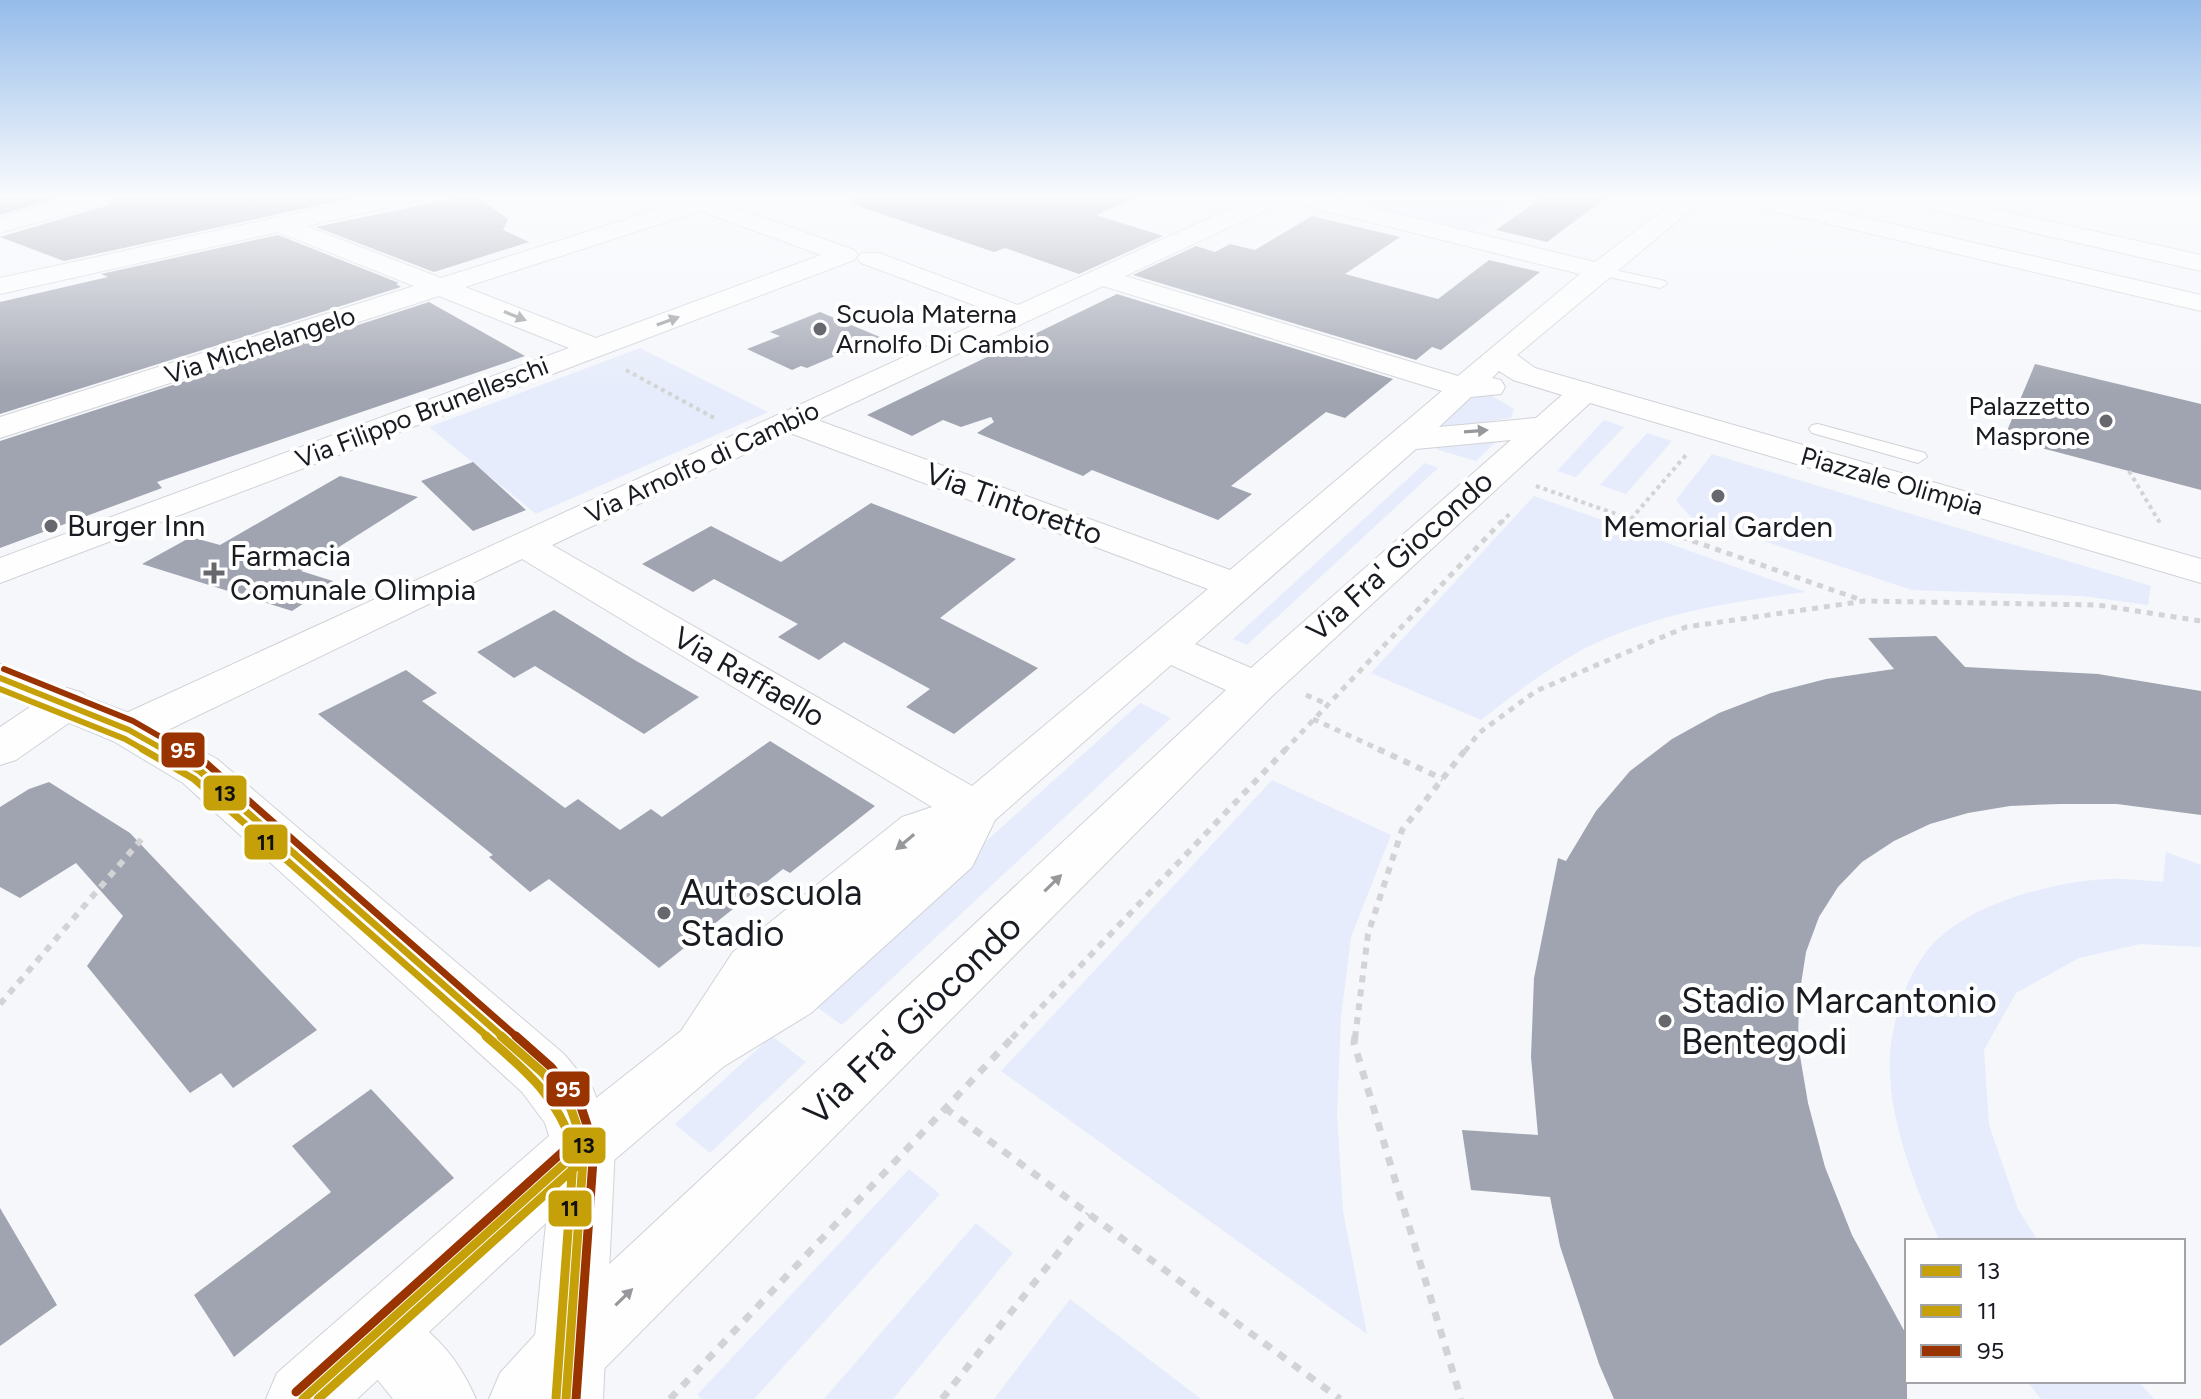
<svg xmlns="http://www.w3.org/2000/svg" width="2201" height="1399" font-family="Figtree,sans-serif">
<rect width="100%" height="100%" fill="#f5f7fb"/>
<!-- green -->
<path fill="#e6ecfb" d="M 1334,197 L 1523,197 L 1473,231 Z
M 640,348 L 768,412 L 536,514 L 429,427 Z
M 1474,394 L 1492,396 L 1514,409 L 1511,418 L 1424,431 Z
M 1604,420 L 1624,427 L 1576,477 L 1557,471 Z
M 1647,433 L 1672,441 L 1626,494 L 1600,485 Z
M 1500,438 L 1476,461 L 1435,449 L 1458,441 Z
M 1712,454 L 2151,586 L 2148,605 L 2082,596 L 1912,590 L 1691,517 L 1676,500 Z
M 1425,463 L 1438,468 L 1247,645 L 1233,639 Z
M 1534,496 L 1806,592 C 1734,601 1658,613 1592,645 C 1551,665 1516,693 1481,720 L 1371,673 Z
M 1140,703 L 1171,718 L 842,1025 L 808,1001 Z
M 1272,780 L 1391,835 L 1351,937 L 1341,1016 L 1337,1114 L 1343,1211 L 1367,1334 L 1001,1071 Z
M 2166,852 L 2201,865 L 2201,947 L 2140,944 L 2079,958 L 2016,993 L 1984,1050 L 1989,1125 L 2018,1209 L 2038,1241 L 1940,1241 C 1915,1188 1886,1113 1890,1054 C 1893,1019 1905,981 1926,952 C 1962,905 2053,881 2109,879 C 2127,878 2145,881 2163,882 Z
M 772,1036 L 806,1062 L 710,1153 L 675,1124 Z
M 909,1169 L 940,1194 L 754,1399 L 702,1399 L 697,1395 Z
M 976,1223 L 1013,1253 L 893,1399 L 824,1399 Z
M 1070,1299 L 1201,1399 L 994,1399 Z
M 2027,1381 L 2138,1381 L 2154,1399 L 2041,1399 Z"/>
<!-- building -->
<path fill="#a0a4b0" d="M 0,197 L 62,197 L 0,215 Z
M 114,197 L 356,197 L 64,261 L 0,237 L 109,205 Z
M 461,197 L 477,197 L 508,219 L 503,230 L 529,242 L 434,272 L 316,227 Z
M 853,197 L 1136,197 L 1096,215 L 1163,236 L 1079,274 L 1005,248 L 994,252 L 852,204 Z
M 1543,197 L 1607,197 L 1547,242 L 1496,230 Z
M 1312,216 L 1400,237 L 1345,274 L 1438,299 L 1489,260 L 1540,272 L 1441,350 L 1432,347 L 1416,360 L 1133,275 L 1196,246 L 1215,252 L 1230,244 L 1255,250 Z
M 278,235 L 399,283 L 396,284 L 401,287 L 0,414 L 0,302 L 108,277 L 101,274 Z
M 1117,294 L 1393,379 L 1345,418 L 1326,412 L 1231,486 L 1252,494 L 1218,520 L 1092,470 L 1083,476 L 977,433 L 994,422 L 991,417 L 961,427 L 943,420 L 912,436 L 867,415 Z
M 429,302 L 525,356 L 157,482 L 162,488 L 0,548 L 0,441 Z
M 820,312 L 880,337 L 807,368 L 801,366 L 792,370 L 747,349 L 780,336 L 770,332 Z
M 2035,364 L 2201,404 L 2201,490 L 2004,438 Z
M 473,462 L 526,510 L 473,531 L 421,481 Z
M 340,476 L 418,497 L 301,571 L 336,582 L 292,611 L 142,564 L 191,537 L 220,545 Z
M 871,503 L 1016,559 L 940,618 L 1038,668 L 954,734 L 906,707 L 930,689 L 844,642 L 819,660 L 778,637 L 798,624 L 714,579 L 693,592 L 642,564 L 711,526 L 781,562 Z
M 554,610 L 633,659 L 699,697 L 644,734 L 535,666 L 514,678 L 477,652 Z
M 1936,636 L 1965,667 L 2098,674 L 2201,691 L 2201,815 L 2117,804 L 2060,804 L 2010,806 L 1968,813 L 1930,824 L 1894,841 L 1862,862 L 1838,887 L 1819,917 L 1806,952 L 1799,997 L 1798,1044 L 1808,1103 L 1825,1167 L 1852,1235 L 1907,1336 L 1907,1399 L 1614,1399 L 1599,1364 L 1560,1246 L 1550,1197 L 1471,1190 L 1462,1130 L 1538,1135 L 1531,1057 L 1534,978 L 1558,858 L 1566,861 L 1596,811 L 1630,771 L 1672,739 L 1719,713 L 1771,693 L 1826,679 L 1894,669 L 1868,638 Z
M 406,670 L 437,693 L 422,701 L 565,808 L 578,799 L 620,830 L 651,809 L 662,817 L 770,741 L 875,806 L 790,873 L 783,869 L 659,968 L 549,879 L 530,892 L 489,857 L 493,855 L 318,714 Z
M 49,782 L 130,833 L 317,1030 L 233,1088 L 221,1073 L 190,1093 L 87,966 L 123,916 L 76,863 L 20,898 L 0,887 L 0,807 L 29,789 Z
M 371,1089 L 454,1178 L 234,1357 L 194,1295 L 331,1192 L 292,1146 Z
M 0,1208 L 57,1305 L 0,1346 Z"/>
<g fill="none" stroke-linecap="round" stroke-linejoin="round">
<defs>
<path id="lane" d="M 1600,267 L 1665,281 L 1667,284 L 1660,288 L 1595,274 L 1595,268 Z
M 1818,424 L 1925,453 L 1927,457 L 1918,463 L 1812,433 L 1809,429 L 1812,425 Z"/>
<path id="street" d="M 371,197 L 415,197 L 412,202 L 306,226 L 441,278 L 678,203 L 675,197 L 731,197 L 723,203 L 854,250 L 858,255 L 854,260 L 0,583 L 0,558 L 569,348 L 439,296 L 0,438 L 0,417 L 414,286 L 278,232 L 0,294 L 0,278 ZM 700,211 L 821,255 L 596,338 L 465,287 Z
M 1256,197 L 1327,197 L 1595,262 L 1680,197 L 1706,197 L 1517,355 L 1535,368 L 2201,559 L 2201,583 L 1590,403 L 1271,697 L 574,1399 L 489,1399 L 500,1373 L 543,1326 L 1226,690 L 1171,665 L 995,820 L 972,867 L 811,1013 L 723,1067 L 606,1167 L 584,1175 L 562,1167 L 553,1146 L 562,1125 L 681,1031 L 733,952 L 902,817 L 932,807 L 522,559 L 145,741 L 129,745 L 113,741 L 106,730 L 113,719 L 998,314 L 861,263 L 857,258 L 861,253 L 879,253 L 1018,305 ZM 1286,198 L 1289,202 L 1580,274 L 1458,376 L 1125,276 L 1283,202 ZM 1103,286 L 1442,391 L 1230,570 L 817,420 ZM 1499,371 L 1513,380 L 1562,395 L 1536,418 L 1439,427 L 1471,397 L 1501,394 L 1505,387 L 1501,380 L 1492,378 ZM 790,433 L 1208,589 L 972,786 L 552,545 ZM 1511,440 L 1251,668 L 1195,644 L 1416,449 Z
M 67,688 L 83,693 L 89,703 L 83,713 L 16,760 L 0,765 L 0,727 L 51,693 Z
M 375,1300 C 424,1320 455,1350 476,1399 L 393,1399 L 373,1374 L 350,1360 L 340,1335 L 350,1310 Z"/>
<path id="secondary" d="M 74,197 L 111,197 L 108,202 L 0,233 L 0,218 Z
M 1733,197 L 1775,197 L 2201,295 L 2201,311 L 1744,204 Z
M 1897,197 L 1940,197 L 2201,255 L 2201,271 L 1908,204 Z
M 0,664 L 145,719 L 217,759 L 564,1054 L 593,1089 L 615,1146 L 603,1399 L 529,1399 L 546,1223 L 357,1399 L 266,1399 L 277,1373 L 549,1136 L 545,1123 L 522,1092 L 183,783 L 113,741 L 0,694 Z"/>
</defs>
<!-- lane casing -->
<use href="#lane" stroke="#d0d2d7" stroke-width="2"/>
<!-- street casing -->
<use href="#street" stroke="#d0d2d7" stroke-width="2"/>
<!-- secondary casing -->
<use href="#secondary" stroke="#d0d2d7" stroke-width="2"/>
<!-- path-far3 -->
<path stroke="#d2d3d5" stroke-width="4" stroke-dasharray="4 4" stroke-linecap="butt" d="M 626,370 L 716,419
M 2129,471 L 2160,523
M 1536,486 L 1642,523
M 1631,519 L 1686,455
M 1501,523 L 1511,512"/>
<!-- path-far2 -->
<path stroke="#d2d3d5" stroke-width="5" stroke-dasharray="6 6" stroke-linecap="butt" d="M 1636,521 L 1864,601
M 1306,695 L 1327,704
M 1313,719 L 1383,751
M 1284,751 L 1502,521
M 1465,751 L 1479,733 L 1536,691 L 1686,627 L 1865,601 L 2098,605 L 2201,621"/>
<!-- path-far1 -->
<path stroke="#d2d3d5" stroke-width="6" stroke-dasharray="7 7" stroke-linecap="butt" d="M 1378,749 L 1443,779
M 0,1004 L 146,834
M 1012,1038 L 1286,749
M 1355,1038 L 1368,934 L 1402,830 L 1466,749"/>
<!-- path -->
<path stroke="#d2d3d5" stroke-width="7" stroke-dasharray="9 9" stroke-linecap="butt" d="M 1355,1036 L 1354,1043 L 1461,1399
M 945,1108 L 1340,1399
M 670,1399 L 1014,1036
M 942,1399 L 1089,1214"/>
<!-- lane -->
<use href="#lane" fill="#fefefe" fill-rule="evenodd"/>
<!-- street -->
<use href="#street" fill="#fefefe" fill-rule="evenodd"/>
<!-- secondary -->
<use href="#secondary" fill="#fefefe" fill-rule="evenodd"/>
<defs>
<path id="bus-1-far2" d="M 0,678 L 129,730 L 166,751"/>
<path id="bus-1-far1" d="M 162,749 L 200,771 L 504,1038"/>
<path id="bus-1" d="M 501,1036 L 543,1073 L 571,1109 L 584,1146 L 566,1399
M 303,1399 L 584,1146"/>
<path id="bus-2-far2" d="M 0,689 L 125,739 L 146,751"/>
<path id="bus-2-far1" d="M 142,749 L 194,779 L 489,1038"/>
<path id="bus-2" d="M 486,1036 C 528,1073 554,1093 574,1147 L 556,1398
M 318,1399 L 591,1153"/>
<path id="bus-3-far2" d="M 4,669 L 133,721 L 185,751"/>
<path id="bus-3-far1" d="M 182,749 L 206,763 L 518,1038"/>
<path id="bus-3" d="M 516,1036 L 551,1067 L 580,1104 L 594,1146 L 576,1399
M 296,1392 L 577,1139"/>
</defs>
<!-- bus-1-far2 casing -->
<use href="#bus-1-far2" stroke="#fff" stroke-width="12"/>
<!-- bus-1-far1 casing -->
<use href="#bus-1-far1" stroke="#fff" stroke-width="13"/>
<!-- bus-1 casing -->
<use href="#bus-1" stroke="#fff" stroke-width="15"/>
<!-- bus-2-far2 casing -->
<use href="#bus-2-far2" stroke="#fff" stroke-width="12"/>
<!-- bus-2-far1 casing -->
<use href="#bus-2-far1" stroke="#fff" stroke-width="13"/>
<!-- bus-2 casing -->
<use href="#bus-2" stroke="#fff" stroke-width="15"/>
<!-- bus-3-far2 casing -->
<use href="#bus-3-far2" stroke="#fff" stroke-width="12"/>
<!-- bus-3-far1 casing -->
<use href="#bus-3-far1" stroke="#fff" stroke-width="13"/>
<!-- bus-3 casing -->
<use href="#bus-3" stroke="#fff" stroke-width="15"/>
<!-- bus-1-far2 -->
<use href="#bus-1-far2" stroke="#c6a008" stroke-width="6"/>
<!-- bus-1-far1 -->
<use href="#bus-1-far1" stroke="#c6a008" stroke-width="7"/>
<!-- bus-1 -->
<use href="#bus-1" stroke="#c6a008" stroke-width="9"/>
<!-- bus-2-far2 -->
<use href="#bus-2-far2" stroke="#c6a008" stroke-width="6"/>
<!-- bus-2-far1 -->
<use href="#bus-2-far1" stroke="#c6a008" stroke-width="7"/>
<!-- bus-2 -->
<use href="#bus-2" stroke="#c6a008" stroke-width="9"/>
<!-- bus-3-far2 -->
<use href="#bus-3-far2" stroke="#930" stroke-width="6"/>
<!-- bus-3-far1 -->
<use href="#bus-3-far1" stroke="#930" stroke-width="7"/>
<!-- bus-3 -->
<use href="#bus-3" stroke="#930" stroke-width="9"/>
</g>
<!-- one-way arrows -->
<defs><path id="oneway-solid" d="M-6-.8H1V-3.2L6.5 0L1 3.2V.8H-6Z" transform="scale(2)"/></defs>
<g fill="#97989b">
<use href="#oneway-solid" transform="translate(515 316) rotate(22)"/>
<use href="#oneway-solid" transform="translate(668 321) rotate(-20)"/>
<use href="#oneway-solid" transform="translate(1476 431) rotate(-4)"/>
<use href="#oneway-solid" transform="translate(905 842) rotate(140)"/>
<use href="#oneway-solid" transform="translate(1053 883) rotate(-44)"/>
<use href="#oneway-solid" transform="translate(624 1297) rotate(-44)"/>
</g>
<!-- sky -->
<linearGradient id="sky" x2="0" y2="1"><stop stop-color="#95bcea"/><stop offset="0.5" stop-color="#fafbfd"/><stop offset="1" stop-color="#fafbfd" stop-opacity="0"/></linearGradient>
<rect width="2201" height="393" fill="url(#sky)"/>
<!-- markers -->
<g fill="#66686e" stroke="#fff" stroke-width="3">
<circle cx="820" cy="329" r="8"/>
<circle cx="2106" cy="421" r="8"/>
<circle cx="1718" cy="496" r="8"/>
<circle cx="51" cy="526" r="8"/>
<path d="M210 561h8v8h8v8h-8v8h-8v-8h-8v-8h8z"/>
<circle cx="664" cy="913" r="8"/>
<circle cx="1665" cy="1021" r="8"/>
</g>
<g text-anchor="middle" stroke-width="8" stroke-linejoin="round" paint-order="stroke">
<!-- far-poi labels -->
<g font-size="26" fill="#191b22" stroke="#fff" text-anchor="start">
<text x="836" y="323">Scuola Materna<tspan x="836" dy="30">Arnolfo Di Cambio</tspan></text>
<text x="2090" y="415" text-anchor="end">Palazzetto<tspan x="2090" dy="30">Masprone</tspan></text>
</g>
<!-- far-street labels -->
<g font-size="26" fill="#191b22" stroke="#fff">
<text transform="translate(260 345) rotate(-18)" y="9">Via Michelangelo</text>
<text transform="translate(422 412) rotate(-21)" y="9">Via Filippo Brunelleschi</text>
<text transform="translate(702 462) rotate(-25)" y="9">Via Arnolfo di Cambio</text>
<text transform="translate(1892 481) rotate(16)" y="9">Piazzale Olimpia</text>
</g>
<!-- street labels -->
<g font-size="30" fill="#191b22" stroke="#fff">
<text transform="translate(1014 504) rotate(20)" y="10">Via Tintoretto</text>
<text transform="translate(1400 556) rotate(-42)" y="10">Via Fra' Giocondo</text>
<text transform="translate(749 677) rotate(30)" y="10">Via Raffaello</text>
</g>
<!-- poi labels -->
<g font-size="30" fill="#191b22" stroke="#fff" text-anchor="start">
<text x="67" y="536">Burger Inn</text>
<text x="1718" y="537" text-anchor="middle">Memorial Garden</text>
<text x="230" y="566">Farmacia<tspan x="230" dy="34">Comunale Olimpia</tspan></text>
</g>
<!-- near-poi labels -->
<g font-size="36" fill="#191b22" stroke="#fff" text-anchor="start">
<text x="680" y="905">Autoscuola<tspan x="680" dy="41">Stadio</tspan></text>
<text x="1681" y="1013">Stadio Marcantonio<tspan x="1681" dy="41">Bentegodi</tspan></text>
</g>
<!-- near-street labels -->
<g font-size="36" fill="#191b22" stroke="#fff">
<text transform="translate(912 1019) rotate(-44)" y="13">Via Fra' Giocondo</text>
</g>
</g>
<g stroke="#fff" stroke-width="3">
<rect x="160" y="731" width="46" height="38" rx="8" fill="#930"/>
<rect x="202" y="774" width="46" height="38" rx="8" fill="#c6a008"/>
<rect x="243" y="823" width="46" height="38" rx="8" fill="#c6a008"/>
<rect x="545" y="1070" width="46" height="38" rx="8" fill="#930"/>
<rect x="561" y="1126" width="46" height="39" rx="8" fill="#c6a008"/>
<rect x="547" y="1189" width="46" height="39" rx="8" fill="#c6a008"/>
</g>
<g font-size="22" text-anchor="middle" font-weight="bold" fill="#fff">
<text x="183" y="758">95</text>
<text x="568" y="1097">95</text>
</g>
<g font-size="22" text-anchor="middle" font-weight="bold" fill="#111">
<text x="225" y="801">13</text>
<text x="266" y="850">11</text>
<text x="584" y="1153">13</text>
<text x="570" y="1216">11</text>
</g>
<!-- legend -->
<rect x="1905" y="1239" width="280" height="144" fill="#ffffff" stroke="#a3a4a7" stroke-width="2"/>
<rect x="1921" y="1265" width="40" height="12" fill="#c6a008" stroke="#a3a4a7" stroke-width="2"/>
<text x="1977" y="1279" font-size="24" fill="#191b22">13</text>
<rect x="1921" y="1305" width="40" height="12" fill="#c6a008" stroke="#a3a4a7" stroke-width="2"/>
<text x="1977" y="1319" font-size="24" fill="#191b22">11</text>
<rect x="1921" y="1345" width="40" height="12" fill="#993300" stroke="#a3a4a7" stroke-width="2"/>
<text x="1977" y="1359" font-size="24" fill="#191b22">95</text>
</svg>
